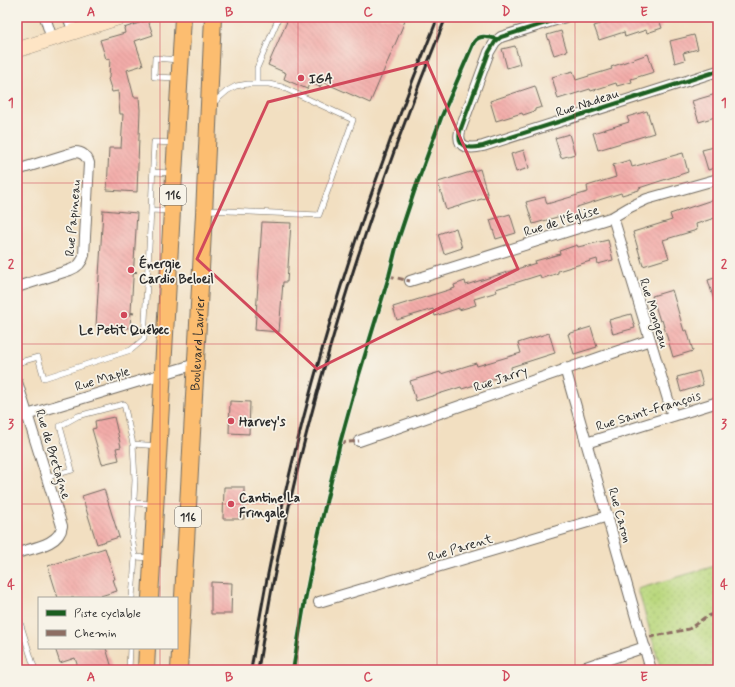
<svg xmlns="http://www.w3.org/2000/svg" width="735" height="687" font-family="Mynerve,sans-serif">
<defs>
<pattern id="park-dots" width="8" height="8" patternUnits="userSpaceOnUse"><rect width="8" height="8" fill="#bad87e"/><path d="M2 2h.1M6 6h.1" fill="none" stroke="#a0ba6d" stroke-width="1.8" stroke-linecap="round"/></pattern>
<pattern id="building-back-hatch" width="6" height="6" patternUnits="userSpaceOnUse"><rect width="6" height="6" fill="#f3aca9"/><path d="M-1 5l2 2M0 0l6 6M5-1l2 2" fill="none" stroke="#d09492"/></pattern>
</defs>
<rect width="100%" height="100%" fill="#f7f3e8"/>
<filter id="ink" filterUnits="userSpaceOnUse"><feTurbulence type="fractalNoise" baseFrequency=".025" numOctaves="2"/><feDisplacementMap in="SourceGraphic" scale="8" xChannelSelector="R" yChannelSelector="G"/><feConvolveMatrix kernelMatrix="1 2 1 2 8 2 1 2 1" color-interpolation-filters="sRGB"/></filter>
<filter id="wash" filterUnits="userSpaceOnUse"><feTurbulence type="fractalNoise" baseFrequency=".012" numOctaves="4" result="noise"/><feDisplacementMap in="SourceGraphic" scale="16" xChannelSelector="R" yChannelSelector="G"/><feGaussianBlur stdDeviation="0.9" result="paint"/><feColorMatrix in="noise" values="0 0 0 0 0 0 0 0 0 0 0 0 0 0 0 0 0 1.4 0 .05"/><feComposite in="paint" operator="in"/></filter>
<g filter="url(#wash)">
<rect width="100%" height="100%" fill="#f2dfc1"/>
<!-- park -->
<path fill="url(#park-dots)" stroke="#728254" d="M 718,565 L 718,670 L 661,670 L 638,589 Z"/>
<g id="blocks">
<!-- building -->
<path fill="url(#building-back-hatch)" d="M 289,17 L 395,17 L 405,21 L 370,103 L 323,82 L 320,87 L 310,82 L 307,89 L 284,79 L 286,73 L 268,65 Z
M 623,17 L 658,17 L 662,28 L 647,33 L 646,30 L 625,37 L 624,32 L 599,40 L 594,26 Z
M 148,20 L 153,35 L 135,41 L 143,65 L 127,70 L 134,97 L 139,97 L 140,110 L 137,192 L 107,190 L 109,148 L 121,148 L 123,114 L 120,114 L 118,91 L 112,92 L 108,79 L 109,78 L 110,58 L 106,59 L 100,40 L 125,33 L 124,28 Z
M 561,31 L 567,51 L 554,55 L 547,35 Z
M 694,35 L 698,49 L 683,53 L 685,60 L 675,63 L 670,41 Z
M 515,46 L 520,64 L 507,68 L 502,49 Z
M 648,54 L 654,72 L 631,79 L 632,82 L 617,86 L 616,83 L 591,91 L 590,89 L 558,99 L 552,77 L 573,71 L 576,80 L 612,69 L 611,67 Z
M 535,86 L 542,107 L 535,109 L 535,111 L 523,115 L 522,113 L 496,121 L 490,101 Z
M 716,94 L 718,99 L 718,116 L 699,122 L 692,101 Z
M 647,111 L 654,133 L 598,150 L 593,133 L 629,122 L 627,117 Z
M 569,134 L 575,154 L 561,158 L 555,138 Z
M 718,146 L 718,167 L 708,170 L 702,150 Z
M 524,150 L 529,168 L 516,172 L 511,154 Z
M 683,153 L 688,172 L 639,188 L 639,190 L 622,195 L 621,193 L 577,207 L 579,215 L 565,219 L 564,215 L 533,224 L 526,202 L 545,197 L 547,204 L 588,192 L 587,186 L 616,177 L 613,165 L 630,160 L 632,167 Z
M 480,169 L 488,197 L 446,210 L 438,182 Z
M 718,198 L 718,217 L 696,224 L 697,230 L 663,240 L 669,258 L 643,266 L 633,232 L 672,220 L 670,214 Z
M 103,210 L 137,213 L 130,328 L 96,326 Z
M 510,214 L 516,233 L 496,239 L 490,220 Z
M 262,222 L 291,223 L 287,282 L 283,282 L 279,332 L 255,330 Z
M 456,228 L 462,248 L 444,254 L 438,234 Z
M 608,240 L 613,260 L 598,264 L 597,259 L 558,271 L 558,273 L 541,279 L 540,275 L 496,289 L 497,292 L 474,299 L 476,305 L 459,310 L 459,308 L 435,316 L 433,309 L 397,320 L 393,307 L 455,288 L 454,285 L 465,281 L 466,285 L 536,263 L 535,261 L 560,254 L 559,251 L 577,245 L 578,247 Z
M 718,277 L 718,306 L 716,307 L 708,280 Z
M 672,290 L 684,331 L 687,330 L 693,351 L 673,357 L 662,320 L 660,321 L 652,296 Z
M 631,314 L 635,328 L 613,334 L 609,320 Z
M 591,327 L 597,347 L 574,354 L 568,334 Z
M 549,333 L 555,353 L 511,367 L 512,373 L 462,389 L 461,387 L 416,401 L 410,381 L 440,372 L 441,374 L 476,363 L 477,366 L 521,353 L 518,343 Z
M 699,371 L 703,385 L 681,392 L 677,377 Z
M 230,401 L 250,402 L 249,434 L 229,433 Z
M 114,417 L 121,447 L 116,448 L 119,460 L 102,464 L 92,429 L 96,428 L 95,421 Z
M 224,487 L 244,487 L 244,519 L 223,519 Z
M 104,489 L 119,537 L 97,544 L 82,496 Z
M 105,548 L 115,579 L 113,579 L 117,591 L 94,598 L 58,598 L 48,566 Z
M 211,582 L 232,583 L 231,614 L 211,614 Z
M 55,648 L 106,648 L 112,668 L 107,670 L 79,670 L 75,658 L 60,663 Z"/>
</g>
</g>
<g filter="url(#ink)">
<use href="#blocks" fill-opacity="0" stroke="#716a60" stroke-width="1"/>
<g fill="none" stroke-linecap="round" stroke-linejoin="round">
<defs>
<path id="service" d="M 178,78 L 154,77 L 155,58 L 178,60
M 257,83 L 257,68 L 279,17
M 153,172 L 171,173
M 151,210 L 154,142 L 173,143
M 207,210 L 319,215 L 353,120 L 282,87 L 269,84 L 248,84 L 236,86 L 227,91 L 212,104
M 17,363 L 38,357 L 44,378 L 131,350 L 144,339 L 151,210 L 169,211
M 47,477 L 72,470 L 60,426 L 78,416 L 124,404 L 133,444 L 158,446
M 133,503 L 154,504
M 135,557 L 151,558
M 132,598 L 135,557 L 132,537 L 135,480 L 133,444
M 17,613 L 35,670
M 129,670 L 130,648"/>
<path id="minor" d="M 45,17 L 52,39
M 68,17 L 74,32
M 565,17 L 501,37 L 495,42 L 489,52 L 460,131 C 456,149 470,149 483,146 L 718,71
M 17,170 L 75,152 C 82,152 87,156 89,163 L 84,255 C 82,263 78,267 70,270 L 17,287
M 613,217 L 673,416
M 410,281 L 613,217 L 630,207 L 647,199 L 718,179
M 565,368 L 651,670
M 17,382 L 62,526 C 60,545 32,548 17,553
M 17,418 L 196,364
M 359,441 L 650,340
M 586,443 L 718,402
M 319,602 L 608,516
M 577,670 L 645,647"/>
<path id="secondary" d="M 17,50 L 120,17"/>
<g id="primary">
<path d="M 150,598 L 183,17"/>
<path d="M 146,670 L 147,648"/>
<path id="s1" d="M 179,670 L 204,214 L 213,17"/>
</g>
</defs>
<!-- service casing -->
<use href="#service" stroke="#716a60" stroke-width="6"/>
<!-- minor casing -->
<use href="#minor" stroke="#716a60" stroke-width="12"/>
<!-- secondary casing -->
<use href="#secondary" stroke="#716a60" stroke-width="16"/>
<!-- primary casing -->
<use href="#primary" stroke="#716a60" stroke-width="18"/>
<!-- path -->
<path stroke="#716a60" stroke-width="2" stroke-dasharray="3 3" stroke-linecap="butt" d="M 134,272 L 140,272
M 131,313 L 137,314
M 305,600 L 310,599"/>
<!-- service -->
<use href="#service" stroke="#fff" stroke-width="5"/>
<!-- minor -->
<use href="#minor" stroke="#fff" stroke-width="10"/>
<!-- secondary -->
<use href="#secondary" stroke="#fee5c5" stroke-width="15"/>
<!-- primary -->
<use href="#primary" stroke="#fcbd6f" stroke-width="16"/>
<!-- rail -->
<path stroke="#2b2b2b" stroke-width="3" d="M 251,670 C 286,446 352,227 438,17
M 258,670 C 292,446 360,227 446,17"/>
<!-- quiet -->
<path stroke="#8d6e63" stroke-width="3" stroke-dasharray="6 3" stroke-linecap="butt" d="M 389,276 L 410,281
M 340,443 L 359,441
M 650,637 L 689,629 L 704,618 L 718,612"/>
<defs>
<path id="cycleway" d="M 565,17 L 501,37 L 495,42 L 489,52 L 460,131 C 456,149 470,149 483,146 L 718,71
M 293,670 L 305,600 L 315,549 L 340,443 L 358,378 L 389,276 L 398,240 L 414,192 L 441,118 L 474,42 C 480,34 488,37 497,39"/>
</defs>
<!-- cycleway casing -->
<use href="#cycleway" stroke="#f7f3e8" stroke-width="6"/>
<!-- cycleway -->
<use href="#cycleway" stroke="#1b5e20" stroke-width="4"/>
</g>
</g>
<!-- marked area -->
<path fill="none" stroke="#d1495b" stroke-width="3" stroke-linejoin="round" d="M 427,62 L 518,269 L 317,369 L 197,259 L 268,102 Z"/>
<!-- grid -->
<path fill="none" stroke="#d1495b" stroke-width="1" stroke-opacity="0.55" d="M 160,17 L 160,598M 298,17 L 298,670M 437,17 L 437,670M 575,17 L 575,670M 17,183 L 718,183M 17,344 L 718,344M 17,504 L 718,504M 160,648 L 160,670"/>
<!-- markers -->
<g fill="#d1495b" stroke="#f7f3e8" stroke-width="1.5">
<circle cx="301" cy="78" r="4"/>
<circle cx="131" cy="270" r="4"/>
<circle cx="124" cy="315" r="4"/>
<circle cx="231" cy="421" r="4"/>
<circle cx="231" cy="504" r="4"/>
</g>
<g text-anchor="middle" stroke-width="3.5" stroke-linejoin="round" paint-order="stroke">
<!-- shield labels -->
<g fill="#f7f3e8" stroke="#686764" stroke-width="1">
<rect x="160" y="185" width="26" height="20" rx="3"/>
<rect x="175" y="507" width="26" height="20" rx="3"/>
</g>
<g font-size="12" font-weight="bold" fill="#2b2b2b">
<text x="173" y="199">116</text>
<text x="188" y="521">116</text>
</g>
<!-- poi labels -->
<g font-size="13" font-weight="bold" fill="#2b2b2b" stroke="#f7f3e8" text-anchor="start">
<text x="309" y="83">IGA</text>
<text x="139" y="268">Énergie<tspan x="139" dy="15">Cardio Beloeil</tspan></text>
<text x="124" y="334" text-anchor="middle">Le Petit Québec</text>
<text x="239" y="426">Harvey's</text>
<text x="239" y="502">Cantine La<tspan x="239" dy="15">Fringale</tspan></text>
</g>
<!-- street labels -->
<g font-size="13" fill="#2b2b2b" stroke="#f7f3e8">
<text transform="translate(587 102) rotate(-18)" y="5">Rue Nadeau</text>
<text transform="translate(72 218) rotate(-85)" y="5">Rue Papineau</text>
<text transform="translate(561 220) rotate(-17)" y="5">Rue de l'Église</text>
<text transform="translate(655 313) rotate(73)" y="5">Rue Mongeau</text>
<text dy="5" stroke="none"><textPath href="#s1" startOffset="327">Boulevard Laurier</textPath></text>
<text transform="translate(102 378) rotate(-17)" y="5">Rue Maple</text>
<text transform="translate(500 378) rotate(-19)" y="5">Rue Jarry</text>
<text transform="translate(648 410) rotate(-17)" y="5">Rue Saint-François</text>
<text transform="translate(54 454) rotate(73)" y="5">Rue de Bretagne</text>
<text transform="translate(621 515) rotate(74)" y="5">Rue Caron</text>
<text transform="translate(460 547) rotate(-17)" y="5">Rue Parent</text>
</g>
</g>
<!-- margin -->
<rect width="735" height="687" fill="none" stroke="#f7f3e8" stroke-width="44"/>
<!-- legend -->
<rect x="38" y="597" width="140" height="52" fill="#f7f3e8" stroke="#a5a39c"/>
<rect x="46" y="610" width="20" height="6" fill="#1b5e20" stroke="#a5a39c"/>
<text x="74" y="617" font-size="12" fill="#2b2b2b">Piste cyclable</text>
<rect x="46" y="630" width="20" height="6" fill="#8d6e63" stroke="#a5a39c"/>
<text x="74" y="637" font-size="12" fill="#2b2b2b">Chemin</text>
<rect x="22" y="22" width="691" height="643" fill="none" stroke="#d1495b" stroke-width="1.5"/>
<g font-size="13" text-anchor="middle" font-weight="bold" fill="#d1495b">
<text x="91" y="16">A</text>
<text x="229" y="16">B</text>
<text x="368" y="16">C</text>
<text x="506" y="16">D</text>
<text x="644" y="16">E</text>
<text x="11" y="107">1</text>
<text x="724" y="107">1</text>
<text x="11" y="268">2</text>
<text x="724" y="268">2</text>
<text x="11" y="428">3</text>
<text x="724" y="428">3</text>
<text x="11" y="589">4</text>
<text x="724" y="589">4</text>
<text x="91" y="681">A</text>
<text x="229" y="681">B</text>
<text x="368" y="681">C</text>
<text x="506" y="681">D</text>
<text x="644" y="681">E</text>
</g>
</svg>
